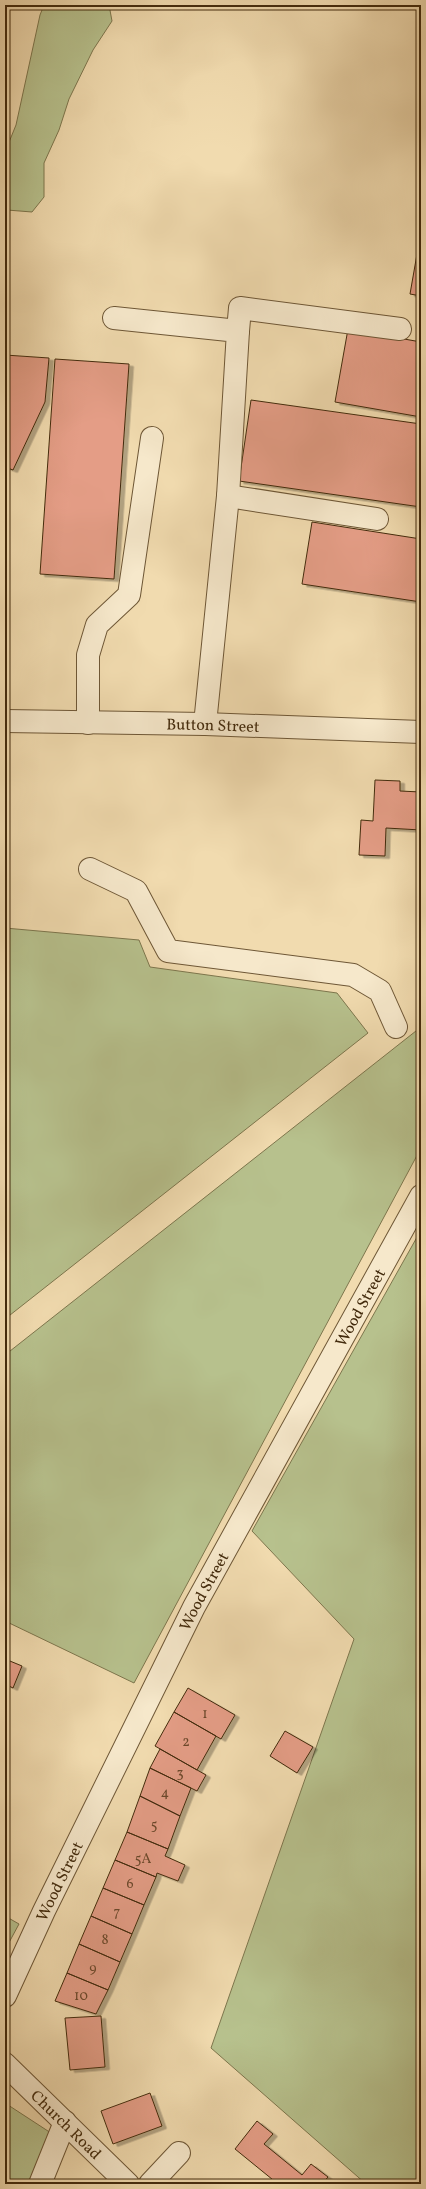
<svg xmlns="http://www.w3.org/2000/svg" width="426" height="2189" font-family="Vollkorn,serif">
<defs>
<filter id="shadow"><feDropShadow dx="4.5" dy="2.5" stdDeviation="0" flood-color="#0004"/></filter>
</defs>
<rect width="100%" height="100%" fill="#f1dbaf"/>
<filter id="stains"><feTurbulence type="fractalNoise" baseFrequency=".005" numOctaves="4"/><feColorMatrix values="0 0 0 0 .2 0 0 0 0 .09 0 0 0 0 .02 0 0 0 .5 -.17"/></filter>
<radialGradient id="worn" r=".72"><stop offset=".6" stop-color="#630" stop-opacity="0"/><stop offset="1" stop-color="#630" stop-opacity=".3"/></radialGradient>
<!-- green -->
<path fill="#b7c18d" stroke="#7d764d" d="M 44,5 L 109,5 L 112,21 L 93,50 L 69,99 L 59,130 L 44,163 L 44,197 L 32,212 L 7,210 L 5,209 L 5,152 L 16,125 L 40,15 Z
M 5,928 L 139,940 L 150,967 L 337,993 L 368,1033 L 5,1319 Z
M 421,1027 L 421,1148 L 134,1683 L 5,1621 L 5,1355 Z
M 421,1230 L 421,2184 L 366,2184 L 211,2048 L 354,1639 L 252,1531 Z
M 5,1916 L 19,1924 L 5,1950 Z
M 5,2103 L 51,2133 L 32,2184 L 5,2184 Z"/>
<!-- building -->
<path fill="#e49d86" stroke="#432b0d" filter="url(#shadow)" d="M 417,254 L 421,254 L 421,296 L 410,294 Z
M 348,329 L 421,342 L 421,417 L 335,402 Z
M 5,355 L 49,358 L 45,402 L 13,470 L 5,467 L 5,405 L 8,399 L 5,399 Z
M 55,359 L 129,364 L 114,579 L 40,574 Z
M 251,400 L 421,424 L 421,507 L 239,481 Z
M 312,522 L 421,539 L 421,602 L 302,584 Z
M 375,780 L 400,781 L 400,791 L 421,792 L 421,830 L 386,828 L 385,856 L 359,855 L 361,820 L 373,821 Z
M 5,1659 L 22,1666 L 13,1688 L 5,1684 Z
M 188,1688 L 235,1715 L 221,1739 L 174,1712 Z
M 174,1712 L 216,1736 L 197,1770 L 155,1746 Z
M 285,1731 L 313,1747 L 297,1773 L 270,1756 Z
M 160,1749 L 206,1775 L 197,1791 L 150,1768 Z
M 150,1768 L 191,1788 L 180,1816 L 140,1796 Z
M 140,1796 L 180,1816 L 168,1849 L 127,1832 Z
M 127,1832 L 168,1849 L 165,1856 L 185,1865 L 178,1881 L 157,1873 L 156,1877 L 115,1860 Z
M 115,1860 L 156,1877 L 144,1905 L 103,1888 Z
M 103,1888 L 144,1905 L 132,1934 L 91,1916 Z
M 91,1916 L 132,1934 L 120,1962 L 79,1944 Z
M 79,1944 L 120,1962 L 108,1990 L 67,1973 Z
M 67,1973 L 108,1990 L 96,2014 L 55,2001 Z
M 101,2016 L 105,2067 L 70,2070 L 65,2018 Z
M 150,2093 L 162,2126 L 113,2144 L 101,2111 Z
M 257,2121 L 273,2134 L 264,2144 L 302,2175 L 311,2164 L 328,2177 L 322,2184 L 278,2184 L 235,2149 Z"/>
<g fill="none" stroke-linecap="round" stroke-linejoin="round">
<defs>
<g id="minor">
<path d="M 114,318 L 238,331 L 228,496 L 205,724"/>
<path d="M 238,331 L 240,308 L 400,329"/>
<path d="M 228,496 L 377,519"/>
<path id="s1" d="M 5,721 L 205,724 L 421,732"/>
<path d="M 88,723 L 88,655 L 97,625 L 129,595 L 152,438"/>
<path d="M 90,869 L 136,891 L 168,951 L 353,975 L 380,991 L 396,1027"/>
<path id="s2" d="M 5,1996 L 44,1911 L 194,1607 L 421,1196"/>
<path id="s3" d="M 5,2064 L 128,2184"/>
<path d="M 40,2184 L 65,2122"/>
<path d="M 150,2184 L 179,2153"/>
</g>
</defs>
<!-- minor casing -->
<use href="#minor" stroke="#6e5736" stroke-width="24"/>
<!-- minor -->
<use href="#minor" stroke="#f6e8cb" stroke-width="22"/>
</g>
<g text-anchor="middle" stroke-width="3" stroke-linejoin="round" paint-order="stroke">
<!-- number labels -->
<g font-size="14" fill="#6b482b">
<text x="205" y="1718">1</text>
<text x="186" y="1746">2</text>
<text x="180" y="1777">3</text>
<text x="165" y="1797">4</text>
<text x="154" y="1829">5</text>
<text x="143" y="1863">5A</text>
<text x="130" y="1888">6</text>
<text x="117" y="1916">7</text>
<text x="105" y="1944">8</text>
<text x="93" y="1972">9</text>
<text x="81" y="2000">10</text>
</g>
<!-- street labels -->
<g font-size="16" fill="#432b0d" stroke="#f6e8cb">
<text dy="6" stroke="none"><textPath href="#s1" startOffset="208">Button Street</textPath></text>
<text dy="6" stroke="none"><textPath href="#s2" startOffset="775">Wood Street</textPath></text>
<text dy="6" stroke="none"><textPath href="#s2" startOffset="451">Wood Street</textPath></text>
<text dy="6" stroke="none"><textPath href="#s2" startOffset="127">Wood Street</textPath></text>
<text dy="6" stroke="none"><textPath href="#s3" startOffset="86">Church Road</textPath></text>
</g>
</g>
<!-- margin -->
<rect width="426" height="2189" fill="none" stroke="#f1dbaf" stroke-width="20"/>
<rect x="6" y="6" width="414" height="2177" fill="none" stroke="#432b0d" stroke-width="2"/>
<rect x="10" y="10" width="406" height="2169" fill="none" stroke="#432b0d"/>
<rect width="100%" height="100%" filter="url(#stains)"/>
<rect width="100%" height="100%" fill="url(#worn)"/>
</svg>
